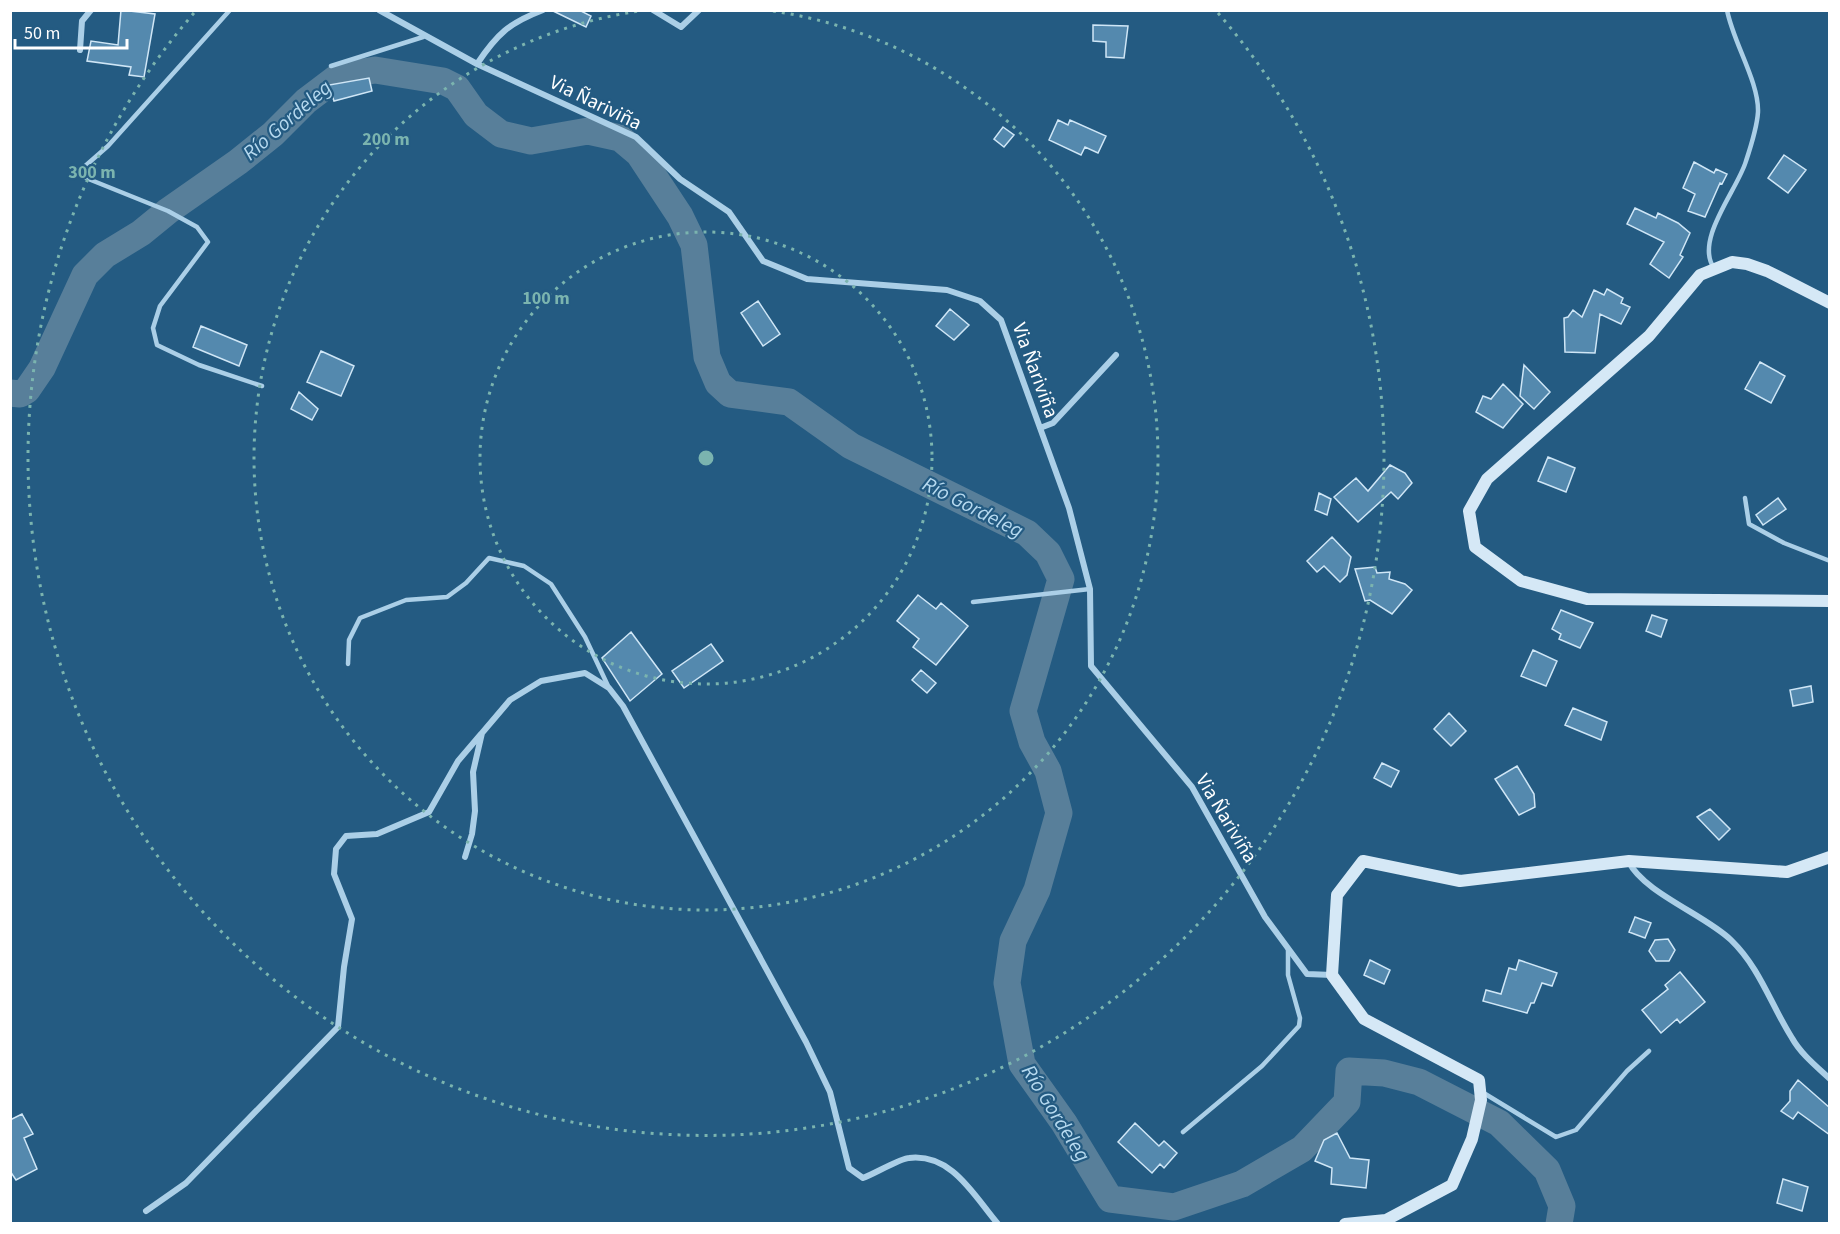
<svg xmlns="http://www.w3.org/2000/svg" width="1840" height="1234" font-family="'Source Sans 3',sans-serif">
<rect width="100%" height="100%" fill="#245b82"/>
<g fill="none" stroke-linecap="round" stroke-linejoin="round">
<!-- river -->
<path stroke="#587f9a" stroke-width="27" d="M 10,393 L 20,394 L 27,390 L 42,368 L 85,275 L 105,255 L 141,233 L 168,211 L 238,162 L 273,134 L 306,101 L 339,76 L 375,70 L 443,81 L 457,88 L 476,115 L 501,134 L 531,141 L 588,131 L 620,138 L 639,154 L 680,216 L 694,245 L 707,357 L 718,383 L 730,394 L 789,402 L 851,446 L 1027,533 L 1048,553 L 1061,579 L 1023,711 L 1032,742 L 1048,771 L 1059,813 L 1037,890 L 1013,941 L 1007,983 L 1022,1064 L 1064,1123 L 1110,1199 L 1174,1207 L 1242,1184 L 1302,1149 L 1347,1102 L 1349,1071 L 1384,1073 L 1419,1082 L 1499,1123 L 1547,1170 L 1562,1206 L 1559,1224"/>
</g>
<!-- building -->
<path fill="#5489ae" stroke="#cfe6f6" stroke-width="1.5" d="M 121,10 L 155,14 L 144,77 L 129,75 L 131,67 L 87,61 L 91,41 L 118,45 Z
M 551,10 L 579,10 L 591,16 L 586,27 Z
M 1093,25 L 1128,26 L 1124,58 L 1106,57 L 1106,42 L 1093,41 Z
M 369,78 L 372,91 L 334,101 L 329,85 Z
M 1058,120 L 1068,125 L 1070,120 L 1106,136 L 1098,153 L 1085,147 L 1081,155 L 1049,140 Z
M 1003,127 L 1014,135 L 1004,147 L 994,139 Z
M 1784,155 L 1806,170 L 1788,193 L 1768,178 Z
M 1694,162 L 1714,173 L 1716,169 L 1727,174 L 1722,184 L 1720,183 L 1705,217 L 1688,211 L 1695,194 L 1683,188 Z
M 1635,208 L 1656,218 L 1658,213 L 1678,223 L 1690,233 L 1680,255 L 1683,257 L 1669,278 L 1650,264 L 1664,242 L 1627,224 Z
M 1607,289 L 1623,298 L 1621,303 L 1630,307 L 1621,324 L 1600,314 L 1595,353 L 1565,352 L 1564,318 L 1568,317 L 1573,310 L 1582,317 L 1594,290 L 1604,295 Z
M 758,301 L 780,334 L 763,346 L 741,313 Z
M 950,309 L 969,325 L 954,340 L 936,326 Z
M 201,326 L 247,345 L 239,366 L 193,347 Z
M 321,351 L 354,366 L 341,396 L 307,382 Z
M 1760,362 L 1785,376 L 1771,403 L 1745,389 Z
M 1524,365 L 1550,392 L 1534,409 L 1520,396 Z
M 1503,384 L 1523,404 L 1503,428 L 1476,412 L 1483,396 L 1491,399 Z
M 299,392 L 318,409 L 312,420 L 291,409 Z
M 1548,457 L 1575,468 L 1566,492 L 1538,481 Z
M 1390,465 L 1405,473 L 1412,483 L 1398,499 L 1391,492 L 1358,522 L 1334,497 L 1356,478 L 1368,491 Z
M 1319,493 L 1331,499 L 1327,515 L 1315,510 Z
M 1778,498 L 1786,509 L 1763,525 L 1756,515 Z
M 1332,537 L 1351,557 L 1347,575 L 1340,582 L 1324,566 L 1317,572 L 1307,561 Z
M 1375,567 L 1377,573 L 1390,572 L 1389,579 L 1405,584 L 1412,590 L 1392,614 L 1370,600 L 1365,601 L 1355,569 Z
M 918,595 L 936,609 L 941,603 L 968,626 L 936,665 L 913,647 L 919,639 L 897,621 Z
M 1561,610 L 1593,623 L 1580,648 L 1559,639 L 1561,634 L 1552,629 Z
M 1652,615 L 1667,620 L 1661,637 L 1646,631 Z
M 631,632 L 662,674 L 630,701 L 602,658 Z
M 711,644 L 723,661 L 684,688 L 672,671 Z
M 1533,650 L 1557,661 L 1546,686 L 1521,676 Z
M 921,670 L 936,683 L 927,693 L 912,680 Z
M 1811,686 L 1813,702 L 1793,706 L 1790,690 Z
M 1573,708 L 1607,722 L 1601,740 L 1565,725 Z
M 1449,713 L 1466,731 L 1451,746 L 1434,729 Z
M 1382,763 L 1399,771 L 1391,787 L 1374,778 Z
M 1517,766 L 1534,794 L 1535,807 L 1519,815 L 1495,779 Z
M 1710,809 L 1730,829 L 1719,840 L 1697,817 Z
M 1635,917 L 1651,923 L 1645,938 L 1629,932 Z
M 1668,939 L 1675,950 L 1669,961 L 1656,961 L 1649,951 L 1655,940 Z
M 1370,960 L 1390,970 L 1384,984 L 1364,975 Z
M 1519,960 L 1557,973 L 1552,986 L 1542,983 L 1534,1003 L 1531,1003 L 1527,1013 L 1483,1001 L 1486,990 L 1501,994 L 1509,968 L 1516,970 Z
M 1680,972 L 1705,1002 L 1680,1023 L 1677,1019 L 1661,1033 L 1642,1010 L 1668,989 L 1665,985 Z
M 1798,1080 L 1830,1108 L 1830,1135 L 1798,1112 L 1793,1119 L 1781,1111 L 1790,1101 L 1790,1091 Z
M 22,1114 L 33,1134 L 24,1138 L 37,1169 L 16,1180 L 10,1171 L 10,1120 Z
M 1135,1123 L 1159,1146 L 1164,1141 L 1177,1153 L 1164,1168 L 1160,1164 L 1152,1173 L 1118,1142 Z
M 1337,1133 L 1350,1158 L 1369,1160 L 1366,1188 L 1331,1184 L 1332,1168 L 1315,1161 L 1324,1140 Z
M 1783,1179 L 1808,1187 L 1802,1211 L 1777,1203 Z"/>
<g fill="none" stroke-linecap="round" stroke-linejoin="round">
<!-- lane -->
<path stroke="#abcfe7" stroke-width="4.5" d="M 230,10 L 108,146 L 84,167 L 81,176 L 168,211 L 197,227 L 208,242 L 160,306 L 153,328 L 157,345 L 199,365 L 262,386
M 331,66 L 423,37
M 1714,268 C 1694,240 1738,189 1746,161 C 1751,146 1757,128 1758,112 C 1759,82 1733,42 1727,10
M 1745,498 L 1749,524 L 1784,543 L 1830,561
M 973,602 L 1090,589
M 348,664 L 349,640 L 360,618 L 406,600 L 447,597 L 466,583 L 489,558 L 524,566 L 551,584 L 585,637 L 609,688
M 1482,1092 L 1556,1137 L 1576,1130 L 1627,1071 L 1649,1051
M 1183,1132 L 1262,1066 L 1299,1026 L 1300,1018 L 1288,975 L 1288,948"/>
<!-- street -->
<path stroke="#abcfe7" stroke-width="6" d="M 379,10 L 477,64 L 636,137 L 680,179 L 729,212 L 763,261 L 807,279 L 947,290 L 980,301 L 1001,320 L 1069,508 L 1090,589 L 1091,666 L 1192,787 L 1265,917 L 1307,974 L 1332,975
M 653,10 L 681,27 L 699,10
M 80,50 L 82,21 L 91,10
M 477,64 C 497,34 509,23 543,10
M 1040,428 L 1053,423 L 1116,355
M 465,857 L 472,834 L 475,811 L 473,772 L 482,733 L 510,700 L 541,681 L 585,673 L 609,688 L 623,706 L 806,1042 L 830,1092 L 849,1168 L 863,1178 C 874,1174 901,1158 909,1158 C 952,1153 974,1196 998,1224
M 1629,862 C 1643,892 1707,916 1731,940 C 1760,968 1771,1005 1792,1038 C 1801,1054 1816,1066 1830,1079
M 146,1211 L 186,1183 L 338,1027 L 344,967 L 352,919 L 334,874 L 336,849 L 346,836 L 377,834 L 429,812 L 458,761 L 481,734"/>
<!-- secondary -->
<path stroke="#d5e8f6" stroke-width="12" d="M 1830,303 L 1767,271 L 1747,264 L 1732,262 L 1700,275 L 1649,336 L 1487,479 L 1469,511 L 1475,547 L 1521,581 L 1587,599 L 1830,601
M 1345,1224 L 1386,1220 L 1452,1185 L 1472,1139 L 1481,1100 L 1479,1080 L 1364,1019 L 1332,975 L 1337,895 L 1363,861 L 1460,881 L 1629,861 L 1787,872 L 1830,857"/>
</g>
<!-- distance rings -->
<g fill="none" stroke="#7bb4af" stroke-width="3" stroke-dasharray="3 6">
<circle cx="706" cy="458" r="226"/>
<path d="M773 11A452 452 0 1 1 639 11"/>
<path d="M1218 13A678 678 0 1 1 194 13"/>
</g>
<g text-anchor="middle" stroke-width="4.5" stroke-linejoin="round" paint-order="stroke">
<!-- street labels -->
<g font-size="20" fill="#fff" stroke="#245b82">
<text transform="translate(596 102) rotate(26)" y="7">Via Ñariviña</text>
<text transform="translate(1036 370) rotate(70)" y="7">Via Ñariviña</text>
<text transform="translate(1227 818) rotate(59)" y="7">Via Ñariviña</text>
</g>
<!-- water labels -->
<g font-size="21" font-style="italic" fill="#b6d9ef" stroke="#245b82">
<text transform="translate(287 120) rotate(-41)" y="7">Río Gordeleg</text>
<text transform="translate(973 507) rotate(27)" y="7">Río Gordeleg</text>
<text transform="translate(1056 1113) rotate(58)" y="7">Río Gordeleg</text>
</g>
</g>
<circle cx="706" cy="458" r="9" fill="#7bb4af" stroke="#245b82" stroke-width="3"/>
<g font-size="18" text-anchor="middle" font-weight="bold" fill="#7bb4af" stroke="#245b82" stroke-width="4.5" stroke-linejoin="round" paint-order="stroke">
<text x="386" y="145">200 m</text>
<text x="92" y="178">300 m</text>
<text x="546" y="304">100 m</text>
</g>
<!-- border -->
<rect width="1840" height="1234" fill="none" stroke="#ffffff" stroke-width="24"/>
<!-- scale -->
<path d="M15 39v9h112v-9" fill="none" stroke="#ffffff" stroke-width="3"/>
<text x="24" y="39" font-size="18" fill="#ffffff" stroke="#245b82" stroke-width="4.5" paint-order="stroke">50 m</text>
</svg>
